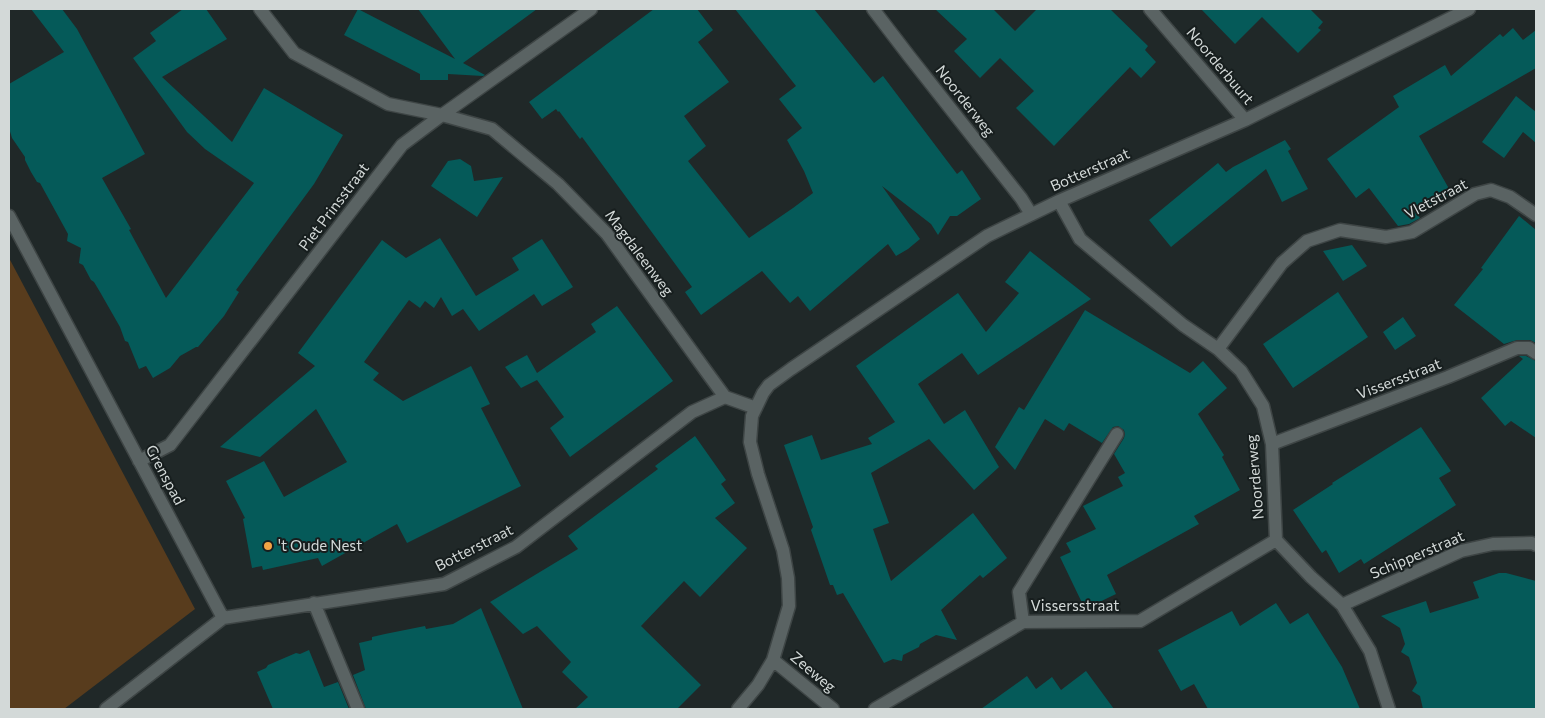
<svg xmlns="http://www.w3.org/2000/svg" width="1545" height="718" font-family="Commissioner,sans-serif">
<rect width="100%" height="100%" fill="#202828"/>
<!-- green -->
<path fill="#583c1d" d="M 9,258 L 195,609 L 64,709 L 9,709 Z"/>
<!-- building -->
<path fill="#055a59" d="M 31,9 L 62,9 L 77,29 L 145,154 L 102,178 L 131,229 L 129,230 L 166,298 L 254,183 L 205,149 L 187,132 L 133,58 L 156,41 L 150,33 L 183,9 L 206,9 L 227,39 L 162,77 L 232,142 L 264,88 L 343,135 L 314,184 L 236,290 L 239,292 L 224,316 L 198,347 L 196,347 L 180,356 L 170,368 L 153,378 L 146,366 L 139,369 L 128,342 L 125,341 L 120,327 L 100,292 L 94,282 L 91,280 L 83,265 L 79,263 L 81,248 L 67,241 L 68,234 L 40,183 L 37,182 L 31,172 L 25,160 L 25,157 L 12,138 L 9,128 L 9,84 L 64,52 Z
M 358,9 L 455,59 L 418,9 L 537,9 L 463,63 L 485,75 L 483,76 L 448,74 L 448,80 L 420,80 L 420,74 L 344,35 Z
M 654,9 L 697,9 L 713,30 L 698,42 L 729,82 L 684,116 L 706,146 L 688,161 L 749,238 L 793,208 L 813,193 L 804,171 L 787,140 L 802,128 L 779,99 L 796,86 L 735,9 L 814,9 L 874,83 L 883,76 L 957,174 L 962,170 L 981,199 L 957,216 L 950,216 L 938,235 L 931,224 L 882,186 L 920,239 L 908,249 L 896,256 L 888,244 L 810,311 L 798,296 L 790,303 L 762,271 L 701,315 L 685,292 L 692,287 L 582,137 L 580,139 L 559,111 L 558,112 L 556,109 L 542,119 L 529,102 Z
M 935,9 L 993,9 L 1015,31 L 1037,9 L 1110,9 L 1148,46 L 1145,50 L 1156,62 L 1141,78 L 1130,67 L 1054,146 L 1016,108 L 1034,91 L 1000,58 L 980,78 L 954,51 L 967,39 Z
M 1201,9 L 1310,9 L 1323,22 L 1318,28 L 1321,30 L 1298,53 L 1262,17 L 1235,44 Z
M 1513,28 L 1523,40 L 1536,30 L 1536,68 L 1419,136 L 1452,194 L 1417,214 L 1420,218 L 1409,224 L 1398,226 L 1369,188 L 1356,198 L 1327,159 L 1399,107 L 1393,96 L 1445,65 L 1451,76 L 1500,34 L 1503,37 Z
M 1516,96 L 1536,112 L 1536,143 L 1523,132 L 1504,158 L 1482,142 Z
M 1285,140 L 1291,149 L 1288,151 L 1308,189 L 1282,202 L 1266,169 L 1171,247 L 1149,220 L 1218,163 L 1226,172 L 1233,167 Z
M 460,159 L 471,166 L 474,181 L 503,177 L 477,217 L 431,186 L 448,161 Z
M 1519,216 L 1536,230 L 1536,343 L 1530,340 L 1517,340 L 1504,344 L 1454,305 L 1483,269 L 1481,268 Z
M 440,238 L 476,296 L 519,270 L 512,258 L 542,239 L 573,287 L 542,306 L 534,294 L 479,331 L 463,309 L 452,316 L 441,297 L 434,308 L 425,301 L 420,308 L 409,300 L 364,362 L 379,373 L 373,380 L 403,401 L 471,366 L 490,404 L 481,408 L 521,486 L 407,543 L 397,524 L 322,566 L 318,558 L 263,570 L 262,566 L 252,568 L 243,519 L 245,518 L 226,481 L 264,461 L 284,497 L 347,462 L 316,409 L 260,457 L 220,447 L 315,366 L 298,353 L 382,240 L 406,258 Z
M 1352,245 L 1367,266 L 1343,281 L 1323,251 Z
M 1030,251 L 1091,299 L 978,375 L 962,353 L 918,384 L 944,424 L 965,410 L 999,467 L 974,490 L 929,439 L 871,473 L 889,523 L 873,529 L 891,581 L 973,513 L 1007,558 L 983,578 L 980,575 L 941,610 L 957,640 L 936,635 L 920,644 L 919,647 L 903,655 L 902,661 L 893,659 L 884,663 L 843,593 L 837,595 L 833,585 L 830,585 L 811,530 L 813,527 L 784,445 L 812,435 L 821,460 L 872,444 L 868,438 L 895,422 L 856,366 L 958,293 L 986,332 L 1019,293 L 1005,282 Z
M 1338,292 L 1368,337 L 1293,388 L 1263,344 Z
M 617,306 L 673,381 L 570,457 L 550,428 L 564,417 L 537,380 L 521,388 L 505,367 L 527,355 L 537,373 L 596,332 L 591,324 Z
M 1085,310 L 1190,373 L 1203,361 L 1227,388 L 1198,414 L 1224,455 L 1222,457 L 1240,490 L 1194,516 L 1199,524 L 1107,575 L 1116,594 L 1085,609 L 1060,557 L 1071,552 L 1066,543 L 1096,529 L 1083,506 L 1123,486 L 1118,477 L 1125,473 L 1114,454 L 1124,438 L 1125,434 L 1124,430 L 1118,426 L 1113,427 L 1102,443 L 1069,423 L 1064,431 L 1045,419 L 1015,470 L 995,447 L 1019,407 L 1024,410 Z
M 1403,317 L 1416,336 L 1395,350 L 1383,332 Z
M 1519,356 L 1526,356 L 1536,361 L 1536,438 L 1511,421 L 1505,426 L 1481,398 L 1523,359 Z
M 1421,427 L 1451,471 L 1439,478 L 1456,505 L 1364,564 L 1361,559 L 1339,573 L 1326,550 L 1322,553 L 1293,510 L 1333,484 L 1332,483 Z
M 695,436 L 726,480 L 721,484 L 735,503 L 715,518 L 747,548 L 700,597 L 684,581 L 641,626 L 701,685 L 677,709 L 575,709 L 588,697 L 562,672 L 571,662 L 537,626 L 523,634 L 490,602 L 578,549 L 568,536 L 658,469 L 655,466 Z
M 1499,573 L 1506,573 L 1536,581 L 1536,709 L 1423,709 L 1420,696 L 1412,691 L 1417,683 L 1409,657 L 1401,652 L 1405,644 L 1400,628 L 1381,616 L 1426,601 L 1430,613 L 1479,598 L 1473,582 Z
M 1276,603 L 1290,624 L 1308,613 L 1342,667 L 1360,709 L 1208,709 L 1194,684 L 1181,691 L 1158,650 L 1232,611 L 1240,626 Z
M 481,608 L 523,709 L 366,709 L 353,675 L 365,670 L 359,643 L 372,640 L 372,637 L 385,634 L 425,626 L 426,629 L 453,624 Z
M 309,650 L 324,687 L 338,682 L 349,709 L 273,709 L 257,672 L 266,668 L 268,665 L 296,653 L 300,654 Z
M 1086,671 L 1114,709 L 981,709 L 1027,676 L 1036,689 L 1052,677 L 1061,690 Z"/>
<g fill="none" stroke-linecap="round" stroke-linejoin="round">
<defs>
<path id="street" d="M 260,9 L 294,53 L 388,104 L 442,115 L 492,129 L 558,184 L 607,234 L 706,371 L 725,397 L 756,408
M 873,9 L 909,56 L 1021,198 L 1031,214
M 1150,9 L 1245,120
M 1059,201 L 1080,239 L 1183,325 L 1218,349 L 1241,371 L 1263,406 L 1272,444 L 1276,540 L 1311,577 L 1342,605 L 1370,651 L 1389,709
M 9,216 L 223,618
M 1218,349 L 1282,263 L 1307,241 L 1340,230 L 1386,237 L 1412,232 L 1475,194 L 1491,190 L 1510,197 L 1536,215
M 1272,444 L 1448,377 L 1517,348 L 1529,348 L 1536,353
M 139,461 L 170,445 L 402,145 L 442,115 L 591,9
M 314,603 L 358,709
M 1342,605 L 1461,551 L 1493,544 L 1532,543 L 1536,545
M 1023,622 L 1019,592 L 1117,434
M 773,660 L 833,709
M 106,709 L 223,618 L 444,584 L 516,547 L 692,412 L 725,397
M 738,709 L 758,685 L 773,660 L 789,606 L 788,578 L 783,550 L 758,474 L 750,442 L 752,416 L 763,393 L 769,385 L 791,369 L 987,236 L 1059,201 L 1245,120 L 1469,9
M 875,709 L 1023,622 L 1140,621 L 1276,540"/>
</defs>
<!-- street casing -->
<use href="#street" stroke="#3e4545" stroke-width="15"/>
<!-- street -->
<use href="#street" stroke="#5a6363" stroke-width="12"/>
</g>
<!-- markers -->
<circle fill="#f4a344" stroke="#171e1e" stroke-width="2" cx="268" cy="546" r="5"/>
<g text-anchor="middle" stroke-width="4" stroke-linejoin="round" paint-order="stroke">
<!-- street labels -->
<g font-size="15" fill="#d3d9d8" stroke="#171e1e">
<text transform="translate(1220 66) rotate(50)" y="5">Noorderbuurt</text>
<text transform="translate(965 101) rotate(52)" y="5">Noorderweg</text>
<text transform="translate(1090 170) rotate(-24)" y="5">Botterstraat</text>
<text transform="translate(1436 199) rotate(-28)" y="5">Vletstraat</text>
<text transform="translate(334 207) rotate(-53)" y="5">Piet Prinsstraat</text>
<text transform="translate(639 253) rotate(53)" y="5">Magdaleenweg</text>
<text transform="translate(1399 379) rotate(-21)" y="5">Vissersstraat</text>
<text transform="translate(165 475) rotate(62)" y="5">Grenspad</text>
<text transform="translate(1255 477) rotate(-95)" y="5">Noorderweg</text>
<text transform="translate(474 548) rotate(-27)" y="5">Botterstraat</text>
<text transform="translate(1417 555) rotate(-23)" y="5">Schipperstraat</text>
<text x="1075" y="611">Vissersstraat</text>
<text transform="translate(813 672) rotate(40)" y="5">Zeeweg</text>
</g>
<!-- poi labels -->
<g font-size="15" fill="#d3d9d8" stroke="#171e1e" text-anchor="start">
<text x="278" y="551">'t Oude Nest</text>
</g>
</g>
<!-- border -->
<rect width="1545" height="718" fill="none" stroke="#d3d9d8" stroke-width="20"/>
</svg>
